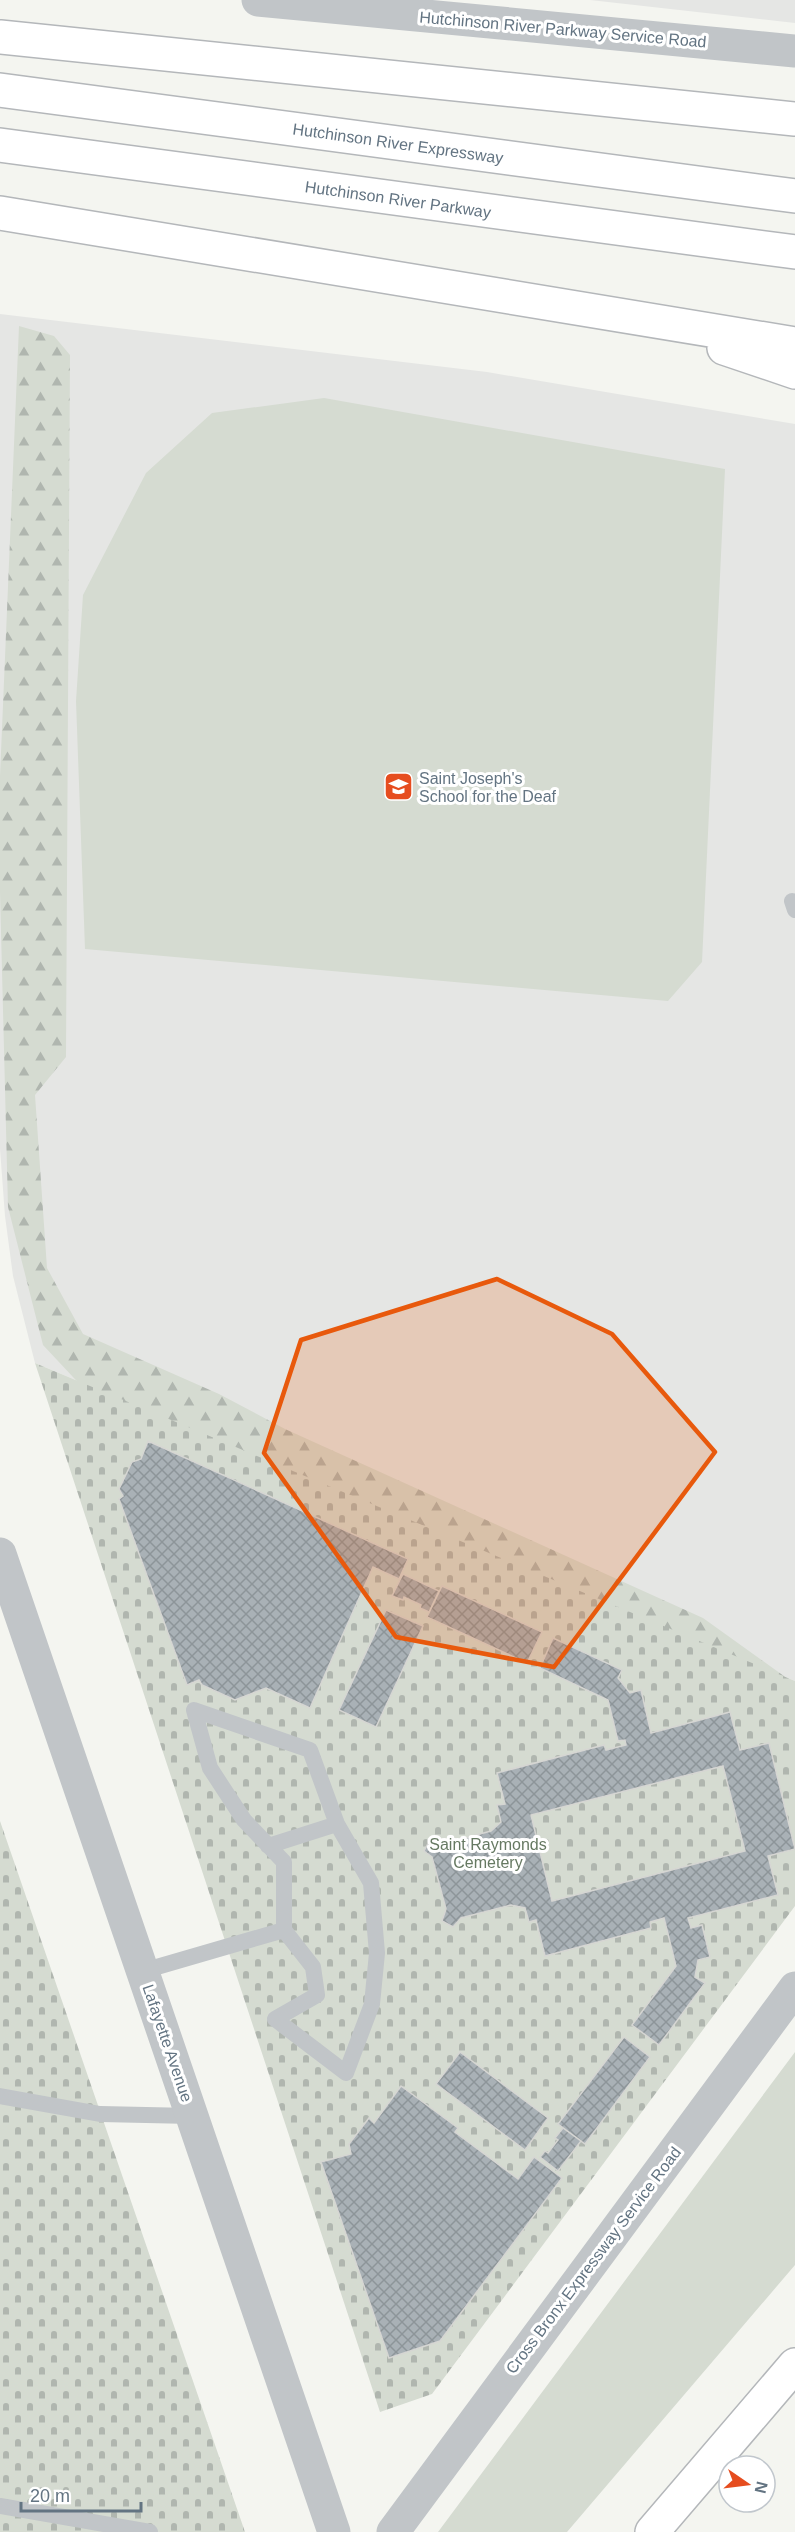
<svg xmlns="http://www.w3.org/2000/svg" width="795" height="2532" font-family="Helvetica,sans-serif">
<defs>
<pattern id="forest-firs" width="22" height="20" patternUnits="userSpaceOnUse" patternTransform="scale(1.5)"><rect width="22" height="20" fill="#d5dbd1"/><path d="M5 1l3.5 6h-7zM16 11l3.5 6h-7z" fill="#b0b6af"/></pattern>
<pattern id="cemetery-stones" width="16" height="16" patternUnits="userSpaceOnUse" patternTransform="scale(1.5)"><rect width="16" height="16" fill="#d5dbd1"/><path d="M2 7V4a2 2 0 0 1 4 0v3zM10 15v-3a2 2 0 0 1 4 0v3z" fill="#b0b6af"/></pattern>
<pattern id="building-cross-hatch" width="8" height="8" patternUnits="userSpaceOnUse" patternTransform="scale(1.5)"><rect width="8" height="8" fill="#a9b1b6"/><path d="M0 0l8 8M0 8l8-8" fill="none" stroke="#8d9599"/></pattern>
</defs>
<rect width="100%" height="100%" fill="#f4f5f0"/>
<!-- built -->
<path fill="#e5e6e4" d="M 590,0 L 795,0 L 795,23 Z
M 0,314 L 487,372 L 795,424 L 795,1681 L 35,1363 L 13,1276 L 5,1216 L 0,1149 Z"/>
<!-- green -->
<path fill="#d5dbd1" d="M 324,398 L 725,469 L 702,962 L 668,1001 L 85,949 L 76,701 L 83,595 L 146,473 L 212,413 Z
M 795,2052 L 795,2265 L 567,2532 L 438,2532 Z"/>
<!-- forest -->
<path fill="url(#forest-firs)" d="M 19,326 L 54,336 L 70,355 L 66,1057 L 35,1095 L 47,1268 L 83,1334 L 219,1394 L 285,1429 L 703,1618 L 795,1684 L 102,1408 L 43,1345 L 8,1207 L 0,892 L 0,776 Z"/>
<!-- cemetery -->
<path fill="url(#cemetery-stones)" d="M 35,1363 L 795,1681 L 795,1906 L 432,2394 L 380,2412 Z
M 0,1821 L 245,2532 L 0,2532 Z"/>
<!-- building -->
<path fill="url(#building-cross-hatch)" stroke="#d6d6d3" stroke-width="1.5" fill-rule="evenodd" d="M 148,1441 L 408,1559 L 399,1579 L 373,1567 L 310,1708 L 266,1688 L 235,1700 L 202,1685 L 199,1680 L 187,1685 L 119,1499 L 123,1496 L 119,1489 L 132,1462 L 141,1459 Z
M 403,1574 L 439,1591 L 429,1612 L 420,1608 L 421,1605 L 404,1597 L 403,1600 L 392,1596 Z
M 442,1586 L 542,1632 L 527,1663 L 427,1617 Z
M 386,1610 L 423,1626 L 376,1727 L 339,1710 Z
M 553,1638 L 622,1670 L 618,1678 L 630,1693 L 641,1690 L 651,1733 L 730,1712 L 740,1750 L 769,1743 L 795,1849 L 768,1856 L 778,1895 L 688,1918 L 691,1928 L 702,1925 L 710,1957 L 698,1960 L 695,1977 L 705,1983 L 659,2045 L 632,2025 L 676,1966 L 664,1918 L 650,1922 L 651,1928 L 545,1956 L 536,1920 L 529,1922 L 525,1908 L 511,1905 L 461,1918 L 453,1927 L 442,1921 L 446,1909 L 432,1857 L 424,1851 L 430,1840 L 443,1844 L 491,1831 L 501,1822 L 497,1805 L 505,1804 L 497,1773 L 604,1745 L 606,1750 L 626,1745 L 625,1740 L 618,1741 L 608,1700 L 540,1668 ZM 723,1766 L 745,1851 L 552,1901 L 531,1815 Z
M 624,2037 L 650,2057 L 585,2144 L 558,2124 Z
M 460,2052 L 548,2118 L 525,2150 L 436,2084 Z
M 401,2086 L 458,2128 L 455,2132 L 518,2179 L 534,2157 L 562,2178 L 440,2341 L 389,2358 L 321,2162 L 351,2154 L 349,2144 L 369,2118 L 374,2123 Z
M 563,2128 L 581,2141 L 558,2171 L 540,2157 L 545,2151 L 548,2153 L 558,2140 L 555,2138 Z"/>
<g fill="none" stroke-linecap="round" stroke-linejoin="round">
<defs>
<path id="motorway" d="M 0,37 L 795,119
M 0,90 L 795,196
M 0,145 L 795,252
M 0,213 L 795,344
M 724,348 L 795,372
M 652,2532 L 795,2365"/>
</defs>
<!-- motorway casing -->
<use href="#motorway" stroke="#b4b7ba" stroke-width="36"/>
<!-- service -->
<path stroke="#c1c5c8" stroke-width="16" d="M 792,901 L 795,910
M 268,1846 L 337,1824
M 143,1971 L 284,1930 L 313,1967 L 317,1995 L 275,2019 L 346,2073 L 372,2004 L 377,1953 L 371,1883 L 337,1824 L 310,1750 L 194,1710 L 210,1768 L 244,1820 L 284,1862 L 284,1930
M 0,2096 L 100,2114 L 192,2116
M 0,2506 L 150,2532"/>
<!-- tertiary -->
<path stroke="#c1c5c8" stroke-width="33" d="M 258,0 L 795,51
M 0,1554 L 334,2532
M 393,2532 L 795,1988"/>
<!-- motorway -->
<use href="#motorway" stroke="#fff" stroke-width="33"/>
</g>
<!-- marked area -->
<path fill="#e8590c" fill-opacity="0.2" stroke="#e8590c" stroke-width="4.5" stroke-linejoin="round" d="M 497,1279 L 612,1334 L 715,1452 L 554,1667 L 396,1637 L 264,1453 L 301,1340 Z"/>
<!-- icons -->
<defs>
<symbol id="school-square" viewBox="-11 -11 22 22"><rect x="-9" y="-9" width="18" height="18" rx="4" fill="#e64d1f" stroke="#fff"/><path d="M0-5L7-2L0 1L-7-2ZM-4 1L0 2.5L4 1V4Q0 6-4 4Z" fill="#fff"/></symbol>
</defs>
<g fill-rule="evenodd">
<use href="#school-square" x="382" y="770" width="33" height="33"/>
</g>
<g text-anchor="middle" stroke-width="6" stroke-linejoin="round" paint-order="stroke">
<!-- street labels -->
<g font-size="16" fill="#637482" stroke="#fff">
<text transform="translate(563 29) rotate(5)" y="6">Hutchinson River Parkway Service Road</text>
<text transform="translate(398 143) rotate(8)" y="6">Hutchinson River Expressway</text>
<text transform="translate(398 199) rotate(8)" y="6">Hutchinson River Parkway</text>
<text transform="translate(168 2043) rotate(71)" y="6">Lafayette Avenue</text>
<text transform="translate(593 2260) rotate(-53)" y="6">Cross Bronx Expressway Service Road</text>
</g>
<!-- poi labels -->
<g font-size="16" fill="#637482" stroke="#fff" text-anchor="start">
<text x="419" y="784">Saint Joseph's<tspan x="419" dy="18">School for the Deaf</tspan></text>
</g>
<!-- park labels -->
<g font-size="16" fill="#667962" stroke="#fff">
<text x="488" y="1850">Saint Raymonds<tspan x="488" dy="18">Cemetery</tspan></text>
</g>
</g>
<!-- north arrow -->
<g transform="translate(747 2484) rotate(104)"><circle r="28" fill="#ffffff" stroke="#c1c7cd" stroke-width="1.5"/>
<path d="M0-4.5L10 22L0 15L-10 22Z" fill="#e64d1f"/>
<text y="-9" font-size="16" font-weight="bold" text-anchor="middle" fill="#637482">N</text>
</g>
<!-- scale -->
<path d="M21 2502v9h120v-9" fill="none" stroke="#637482" stroke-width="3"/>
<text x="30" y="2502" font-size="18" fill="#637482" stroke="#ffffff" stroke-width="4.5" paint-order="stroke">20 m</text>
</svg>
